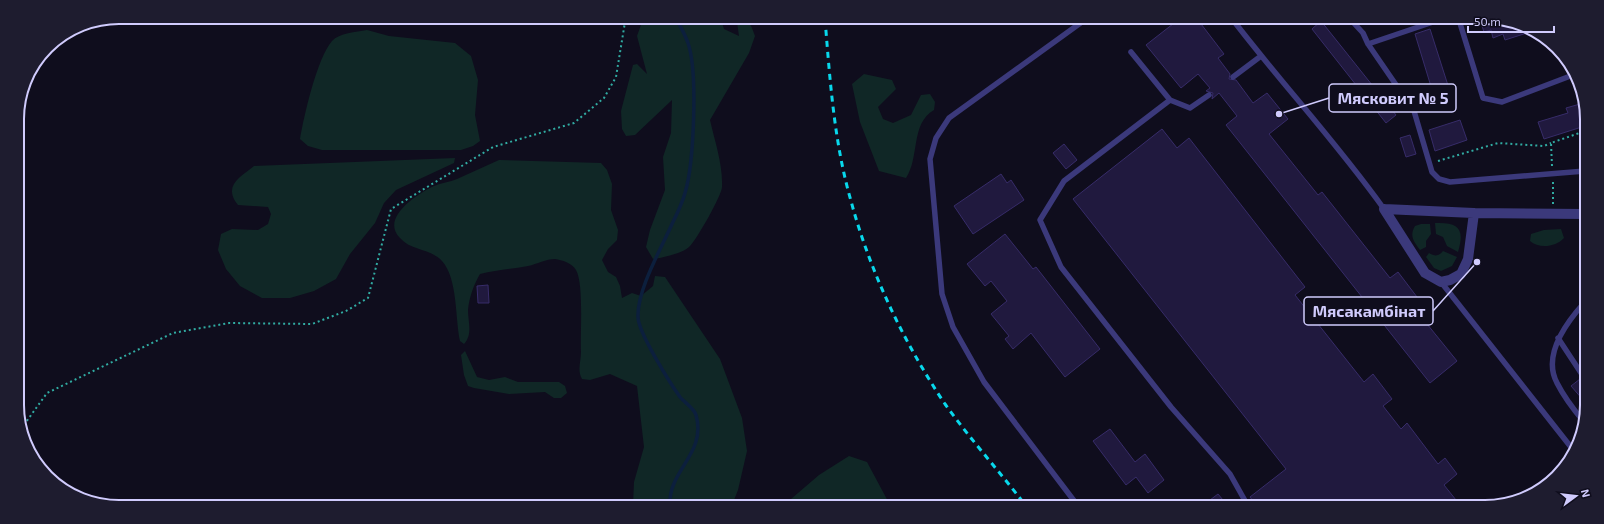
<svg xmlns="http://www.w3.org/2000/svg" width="1604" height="524" font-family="'Exo 2',sans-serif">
<rect width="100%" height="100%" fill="#0f0d1d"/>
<!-- green -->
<path fill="#102726" d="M 650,18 L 721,19 L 724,29 L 739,36 L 737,22 L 740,19 C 750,19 752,28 755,36 L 749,53 L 710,120 C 715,142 723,165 722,187 C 722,195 697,239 690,246 C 684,253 662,258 653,259 L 646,247 L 650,230 L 665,190 L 663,157 L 671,133 L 672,100 L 635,135 L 626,136 L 622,129 L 621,111 L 633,65 L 637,64 L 647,74 L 637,36 L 642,22 Z
M 367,30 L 389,36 L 455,43 L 471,56 L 478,80 L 475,115 L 480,141 L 473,146 L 461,150 L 322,150 L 308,146 L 300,139 C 304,116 317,58 332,41 C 339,33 356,32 367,30 Z
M 864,74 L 892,80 L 896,89 L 878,107 L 883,119 L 893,123 L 911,115 L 921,95 L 930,94 L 935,102 L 934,110 C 910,124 920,157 906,178 L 879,171 L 860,122 L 852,84 Z
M 455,158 L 454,163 L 396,190 L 384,203 L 375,223 L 350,254 L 336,279 L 314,291 L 290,298 L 262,298 L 240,286 L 226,269 L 218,250 L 221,234 L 232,229 L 258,230 L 268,224 L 271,214 L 268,207 L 238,205 C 223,186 239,178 254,166 Z
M 499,160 L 601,163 L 607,170 L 612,184 L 611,210 L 618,230 L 617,240 L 608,249 L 602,260 L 608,272 L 616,277 L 620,286 L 622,298 L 632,293 L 641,296 L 653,286 L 655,276 L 665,277 L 720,359 L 742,418 L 747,451 L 738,490 L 732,505 L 633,505 L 634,482 L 644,447 L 637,386 L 610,374 L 590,380 L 582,379 C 577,370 581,362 581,352 C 580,334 584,284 576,270 C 572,263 562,260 555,259 C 546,259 537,264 528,266 C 512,269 496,270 480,274 C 474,284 469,298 468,310 C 468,322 473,334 464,344 L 460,341 C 455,318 458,279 442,261 C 430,248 411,251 400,238 C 380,218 417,194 434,186 C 441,183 450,182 457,179 C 471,173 485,166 499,160 Z
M 1435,223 C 1459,222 1465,229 1458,252 L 1447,246 L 1443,237 L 1436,234 Z
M 1421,224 L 1430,224 L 1431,234 L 1426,241 L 1426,247 L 1420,250 C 1414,242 1409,236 1415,226 Z
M 1561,229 L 1564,238 C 1556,247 1539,249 1530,241 L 1531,234 L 1544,230 Z
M 1443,251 L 1457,257 L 1452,266 L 1441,271 L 1434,268 L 1426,257 L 1429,253 C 1435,257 1439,256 1443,251 Z
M 465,351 L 477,377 L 489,380 L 505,377 L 518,382 L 559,382 L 565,386 L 567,393 L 561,398 L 554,398 L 545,392 L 509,394 L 474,388 L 468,386 L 464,375 L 461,355 Z
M 849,456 L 867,462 L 890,505 L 784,505 L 819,475 Z"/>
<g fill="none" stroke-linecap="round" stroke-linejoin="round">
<!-- stream -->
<path stroke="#0c1f3d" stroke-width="3.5" d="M 670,505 C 668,470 707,454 696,415 C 694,408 684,402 680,397 C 670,383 638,332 638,317 C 637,290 661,249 672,224 C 677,214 682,204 685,193 C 694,163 698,72 688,43 C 685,34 680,26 676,18"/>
</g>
<!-- building -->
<path fill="#20193e" stroke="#372c69" d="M 1178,20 L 1198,20 L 1224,54 L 1218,58 L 1230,74 L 1229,79 L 1236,80 L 1253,103 L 1267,93 L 1288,119 L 1269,134 L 1318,195 L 1322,192 L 1390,278 L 1398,272 L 1417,297 L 1410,303 L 1457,361 L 1430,383 L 1226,125 L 1237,116 L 1219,93 L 1212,99 L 1213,93 L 1206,91 L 1210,88 L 1198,74 L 1181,88 L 1146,45 Z
M 1480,20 L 1511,21 L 1530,32 L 1505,40 L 1503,34 L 1493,38 L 1491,30 L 1484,32 Z
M 1321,21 L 1396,115 L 1386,123 L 1312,29 Z
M 1430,29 L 1452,98 L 1436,103 L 1415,34 Z
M 1580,104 L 1583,112 L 1585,112 L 1585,126 L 1544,139 L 1538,122 L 1568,113 L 1566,108 Z
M 1460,120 L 1467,140 L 1435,151 L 1429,130 Z
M 1162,129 L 1177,148 L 1189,138 L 1305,287 L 1295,295 L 1364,382 L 1373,374 L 1392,399 L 1383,406 L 1401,429 L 1407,423 L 1438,464 L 1445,458 L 1457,474 L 1444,485 L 1456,500 L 1448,507 L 1257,506 L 1250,497 L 1286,469 L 1073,199 Z
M 1410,135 L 1416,154 L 1406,157 L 1400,138 Z
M 1064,144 L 1077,160 L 1066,169 L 1053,153 Z
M 1001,174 L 1007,183 L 1011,180 L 1024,200 L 973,234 L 954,206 Z
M 1005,234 L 1033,269 L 1036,267 L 1100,349 L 1065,377 L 1031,333 L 1013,349 L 1005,339 L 1009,336 L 991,314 L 1007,301 L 991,281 L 985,286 L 967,264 Z
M 488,285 L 489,303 L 478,303 L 477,286 Z
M 1580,379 L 1584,380 L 1584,401 L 1571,386 Z
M 1110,429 L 1135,462 L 1145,454 L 1164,480 L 1148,493 L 1136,477 L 1126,485 L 1093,441 Z
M 1218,494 L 1228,506 L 1202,506 Z"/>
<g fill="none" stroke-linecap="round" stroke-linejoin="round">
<!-- path -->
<path stroke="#31aba2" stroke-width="2" stroke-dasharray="2 3" stroke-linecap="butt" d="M 1438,161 L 1498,143 L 1544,146 L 1551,143
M 1552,166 L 1551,143 L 1585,131
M 1553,182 L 1553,204
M 21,429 L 47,393 L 173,333 L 229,323 L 312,324 L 346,311 L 368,298 L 391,209 L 493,147 L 574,123 L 604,98 L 616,77 L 625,22 L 633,18"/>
<!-- service -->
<path stroke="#3b397b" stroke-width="5.5" d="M 1233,20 C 1282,84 1337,143 1384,209
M 1351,20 L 1363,33 L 1368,44 L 1414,111 L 1432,172 L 1439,179 L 1450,182 L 1585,171
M 1459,20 L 1483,98 L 1502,102 L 1573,75
M 1368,44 L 1439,20
M 1131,52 L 1170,100
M 1233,77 L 1261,56
M 1209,95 L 1190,108 L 1170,100 L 1064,181 L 1040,220 L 1061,267 L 1171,407 L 1230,474 L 1248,506
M 1441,282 L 1574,451
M 1558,338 L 1583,376
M 1584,422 C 1574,410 1564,397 1557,383 C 1542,355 1566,323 1584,303
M 1078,506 L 984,382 L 953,327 L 942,294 L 930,159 L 936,138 L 949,118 L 1086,19"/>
<!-- minor -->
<path stroke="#3b397b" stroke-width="10" d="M 1384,209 L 1474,213 L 1585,214
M 1384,209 L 1425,273 L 1441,282 L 1450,280 L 1461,274 L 1468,259 L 1474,213"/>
<!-- rail -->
<path stroke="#08d8ec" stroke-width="3" stroke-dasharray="6 5" stroke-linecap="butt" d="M 825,19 C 830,80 834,142 851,201 C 870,272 904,343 945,404 C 970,439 1000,472 1026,506"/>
</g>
<!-- crop -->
<path d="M0 0H1604V524H0ZM119 24H1485A95 95 0 0 1 1580 119V405A95 95 0 0 1 1485 500H119A95 95 0 0 1 24 405V119A95 95 0 0 1 119 24Z" fill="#1e1c2f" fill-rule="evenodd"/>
<path fill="none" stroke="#d0cbfd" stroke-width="2" d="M119 24H1485A95 95 0 0 1 1580 119V405A95 95 0 0 1 1485 500H119A95 95 0 0 1 24 405V119A95 95 0 0 1 119 24Z"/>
<!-- callouts -->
<path fill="none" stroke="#d0cbfd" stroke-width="1.5" d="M1279 114L1329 98M1477 262L1433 311"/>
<g fill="#d0cbfd" stroke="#0f0d1d" stroke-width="1.5">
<circle cx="1279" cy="114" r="4"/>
<circle cx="1477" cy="262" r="4"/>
</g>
<g fill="#0f0d1d" stroke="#d0cbfd" stroke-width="1.5">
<rect x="1329" y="84" width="127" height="28" rx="4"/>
<rect x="1304" y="297" width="129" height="28" rx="4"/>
</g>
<g font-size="16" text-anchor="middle" font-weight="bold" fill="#d0cbfd">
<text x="1393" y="104">Мясковит № 5</text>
<text x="1369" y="317">Мясакамбінат</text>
</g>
<!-- north arrow -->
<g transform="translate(1576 496) rotate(75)" stroke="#0f0d1d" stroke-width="3" paint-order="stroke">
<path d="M0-3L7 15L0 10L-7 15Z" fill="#d0cbfd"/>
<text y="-6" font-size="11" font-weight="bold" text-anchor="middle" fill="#d0cbfd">N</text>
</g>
<!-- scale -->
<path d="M1468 26v6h86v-6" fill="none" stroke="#d0cbfd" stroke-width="2"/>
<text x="1474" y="26" font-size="12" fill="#d0cbfd" stroke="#0f0d1d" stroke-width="3" paint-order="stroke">50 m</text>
</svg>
